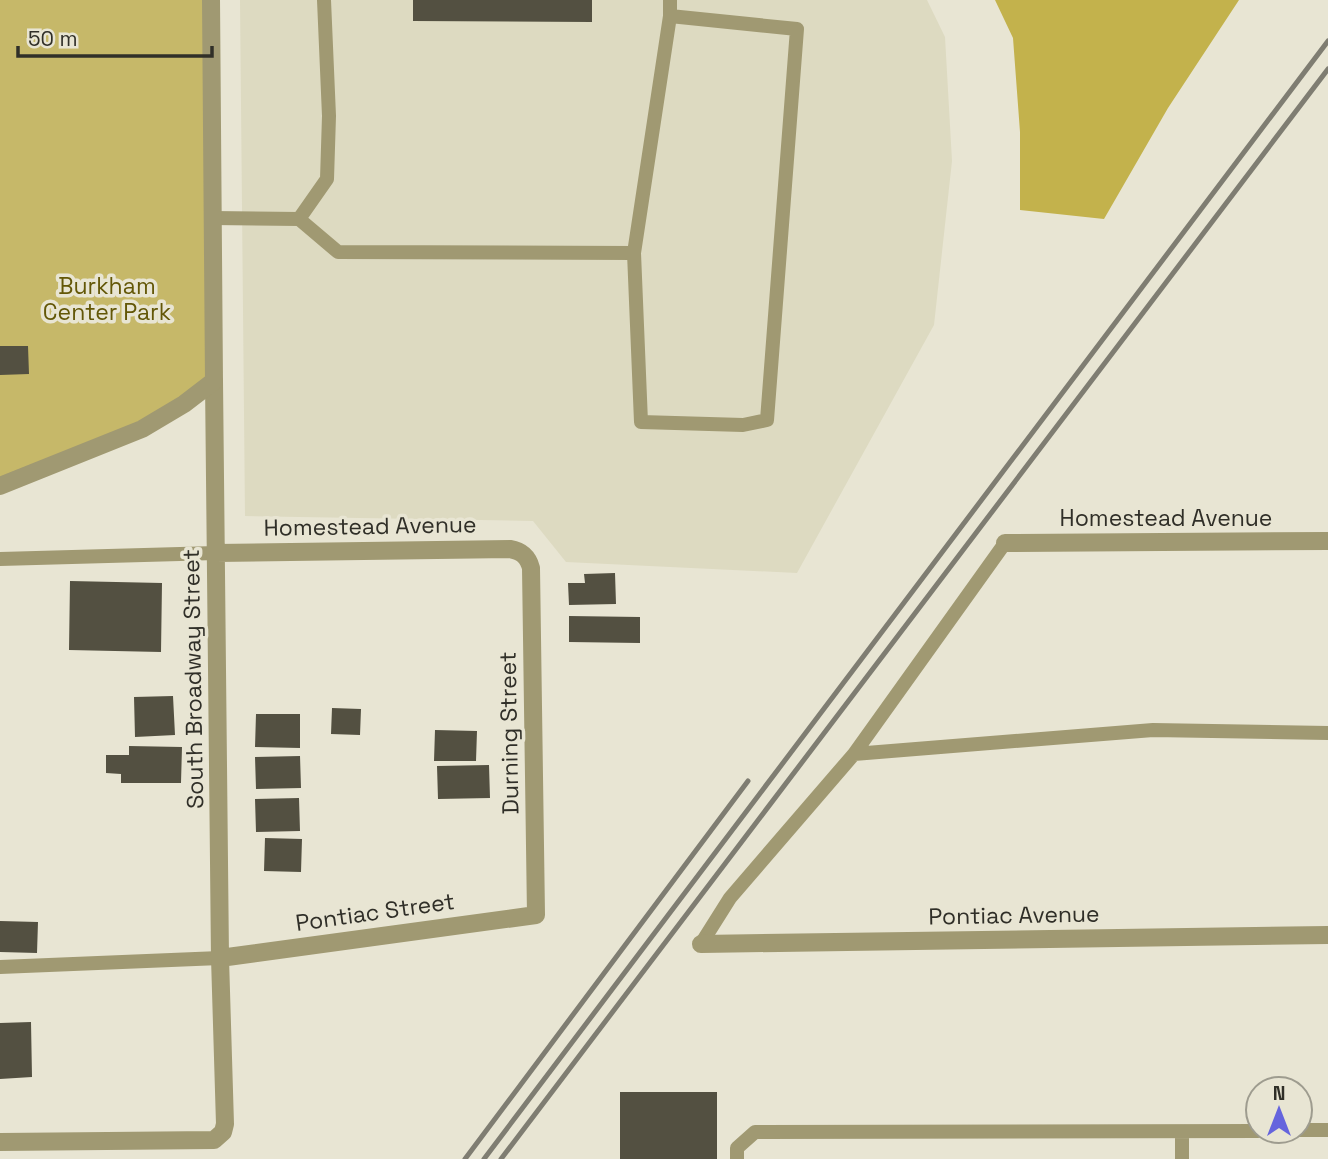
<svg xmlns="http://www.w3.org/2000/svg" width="1328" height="1159" font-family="'Space Grotesk',sans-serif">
<rect width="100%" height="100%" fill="#e8e5d3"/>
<!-- built -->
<path fill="#dddac1" d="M 240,0 L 927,0 L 945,37 L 952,161 L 934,325 L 797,573 L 566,562 L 533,521 L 245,516 Z"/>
<!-- green -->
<path fill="#c6b869" d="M 0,0 L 211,0 L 214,381 L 184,404 L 0,486 Z"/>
<!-- forest -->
<path fill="#c3b24c" d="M 995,0 L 1239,0 L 1168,108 L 1104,219 L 1020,210 L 1020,132 L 1013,38 Z"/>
<!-- building -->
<path fill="#535041" d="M 413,0 L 592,0 L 592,22 L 413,21 Z
M 0,346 L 28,346 L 29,374 L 0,375 Z
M 615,573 L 616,604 L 569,605 L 568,583 L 585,583 L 584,574 Z
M 70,581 L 162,583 L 161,652 L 69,650 Z
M 569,616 L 640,617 L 640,643 L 569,642 Z
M 173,696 L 175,735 L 135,737 L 134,697 Z
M 332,708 L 361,709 L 360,735 L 331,734 Z
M 256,714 L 300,714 L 300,748 L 255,747 Z
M 435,730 L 477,731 L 476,761 L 434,761 Z
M 129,746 L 182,747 L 181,783 L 121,783 L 121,774 L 106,773 L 106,755 L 129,755 Z
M 300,756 L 301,788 L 256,789 L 255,757 Z
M 489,765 L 490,798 L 438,799 L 437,766 Z
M 299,798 L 300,831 L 256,832 L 255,799 Z
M 265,838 L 302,839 L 301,872 L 264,871 Z
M 0,921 L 38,922 L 37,953 L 0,952 Z
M 31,1022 L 32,1077 L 0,1079 L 0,1023 Z
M 620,1092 L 717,1092 L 717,1159 L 620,1159 Z"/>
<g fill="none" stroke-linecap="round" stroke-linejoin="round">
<!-- service -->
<path stroke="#a09972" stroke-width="14" d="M 670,0 L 670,16 L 634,253 L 641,422 L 743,425 L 767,420 L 797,29 L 670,16
M 212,218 L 299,219 L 338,252 L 634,253
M 299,219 L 327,179 L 329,116 L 324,0
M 0,559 L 216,553
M 854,754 L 1153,730 L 1328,733
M 701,944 L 730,898 L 854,754 L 1005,543
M 0,967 L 220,958
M 1300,1130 L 1328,1130
M 1182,1132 L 1182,1159
M 737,1159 L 737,1148 L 755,1132 L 1258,1131"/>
<!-- minor -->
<path stroke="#a09972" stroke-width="18" d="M 1005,543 L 1328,541
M 216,553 L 510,549 C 522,551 528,557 531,568 L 536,915 L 220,958
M 701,944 L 1328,935
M 0,1142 L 214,1140 L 223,1132 L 225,1124 L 220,958 L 214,381"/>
<!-- tertiary -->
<path stroke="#a09972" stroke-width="18" d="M 0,486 L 142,429 L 184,404 L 214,381 L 211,0"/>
<!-- rail -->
<path stroke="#7f7d72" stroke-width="5" d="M 465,1159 L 748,781
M 484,1159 L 1328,41
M 501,1159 L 1328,69"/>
</g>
<g text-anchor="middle" stroke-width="7" stroke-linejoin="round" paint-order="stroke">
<!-- park labels -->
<g font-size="23" fill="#635707" stroke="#e8e5d3">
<text x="107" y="294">Burkham<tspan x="107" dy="26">Center Park</tspan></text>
</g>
<!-- street labels -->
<g font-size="23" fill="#302f28" stroke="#e8e5d3">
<text x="1166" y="526">Homestead Avenue</text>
<text transform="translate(370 526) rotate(-1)" y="8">Homestead Avenue</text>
<text transform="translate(193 679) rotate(-91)" y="8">South Broadway Street</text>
<text transform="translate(509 733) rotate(-91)" y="8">Durning Street</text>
<text transform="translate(375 912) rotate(-8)" y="8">Pontiac Street</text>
<text transform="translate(1014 915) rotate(-1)" y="8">Pontiac Avenue</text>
</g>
</g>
<!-- north arrow -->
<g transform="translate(1279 1110)"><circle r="33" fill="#e8e5d3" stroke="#9e9c8f" stroke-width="2"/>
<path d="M0-5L12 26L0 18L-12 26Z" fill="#6564dd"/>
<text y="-10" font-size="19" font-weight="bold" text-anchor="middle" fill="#302f28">N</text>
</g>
<!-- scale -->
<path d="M18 46v10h194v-10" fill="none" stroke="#302f28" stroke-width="3.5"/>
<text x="28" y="46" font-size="21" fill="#302f28" stroke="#e8e5d3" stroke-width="5" paint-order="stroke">50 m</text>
</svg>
